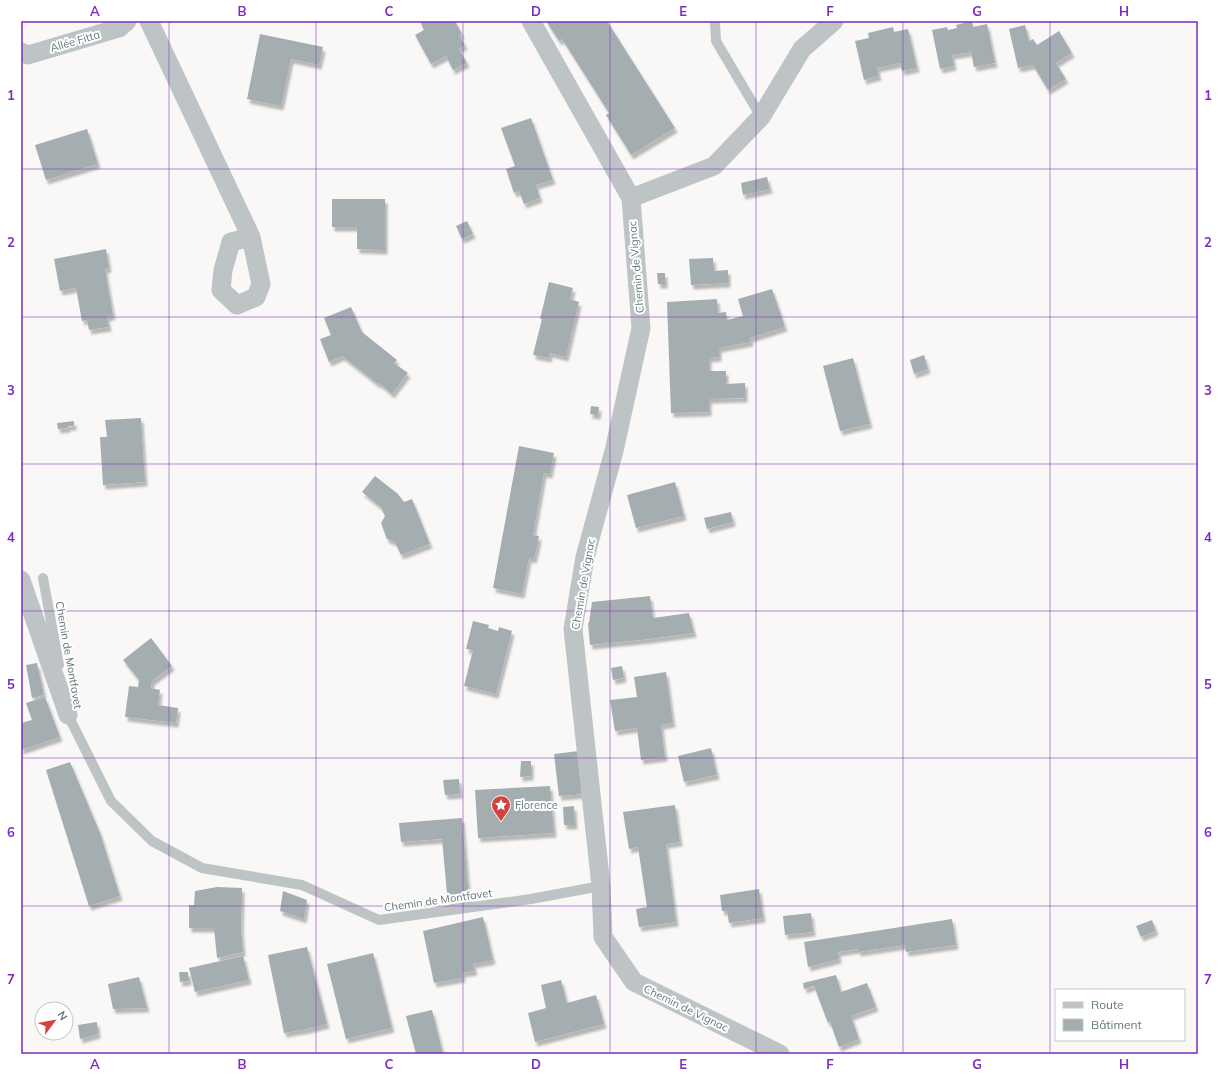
<svg xmlns="http://www.w3.org/2000/svg" width="1219" height="1075" font-family="Mulish,sans-serif">
<defs>
<filter id="shadow"><feDropShadow dx="2.5" dy="4.5" stdDeviation="1" flood-color="#0004"/></filter>
</defs>
<rect width="100%" height="100%" fill="#f9f8f7"/>
<!-- building -->
<path fill="#a4aeb1" filter="url(#shadow)" d="M 420,21 L 455,21 L 462,34 L 459,35 L 465,45 L 459,49 L 467,63 L 453,70 L 446,56 L 431,64 L 415,35 L 424,30 Z
M 546,21 L 607,21 L 675,128 L 631,155 L 606,115 L 609,113 L 562,39 L 559,41 Z
M 972,21 L 973,27 L 987,24 L 995,63 L 974,67 L 971,52 L 952,55 L 954,66 L 940,69 L 932,30 L 947,27 L 948,30 L 957,28 L 956,25 Z
M 1025,25 L 1029,41 L 1033,39 L 1037,45 L 1059,31 L 1072,53 L 1056,63 L 1066,79 L 1048,90 L 1033,65 L 1018,68 L 1009,29 Z
M 893,27 L 894,32 L 908,29 L 917,68 L 902,71 L 900,63 L 877,68 L 879,76 L 864,80 L 855,41 L 869,38 L 868,33 Z
M 260,34 L 323,47 L 319,65 L 291,59 L 281,106 L 247,99 Z
M 531,118 L 553,180 L 536,185 L 540,198 L 524,204 L 519,191 L 514,193 L 506,169 L 515,166 L 501,128 Z
M 87,129 L 98,164 L 46,180 L 35,145 Z
M 767,177 L 770,189 L 743,195 L 741,183 Z
M 332,199 L 385,199 L 385,250 L 357,249 L 357,227 L 332,227 Z
M 467,221 L 473,234 L 462,239 L 456,226 Z
M 106,249 L 109,268 L 105,269 L 113,315 L 107,317 L 109,327 L 89,330 L 87,320 L 82,321 L 76,288 L 60,291 L 54,259 Z
M 713,258 L 714,271 L 728,270 L 728,283 L 691,285 L 689,259 Z
M 657,273 L 665,273 L 665,284 L 658,284 Z
M 549,282 L 573,288 L 570,299 L 579,302 L 566,357 L 550,353 L 549,358 L 533,355 L 542,319 L 540,319 Z
M 772,289 L 785,327 L 750,338 L 751,342 L 719,348 L 719,357 L 709,358 L 709,371 L 726,371 L 726,384 L 745,383 L 745,398 L 709,399 L 709,412 L 671,413 L 667,302 L 717,299 L 718,313 L 726,312 L 727,320 L 743,316 L 738,299 Z
M 351,307 L 362,332 L 397,360 L 394,363 L 408,373 L 392,394 L 379,383 L 378,384 L 342,356 L 329,362 L 320,339 L 331,335 L 324,318 Z
M 924,355 L 928,369 L 914,374 L 910,360 Z
M 853,358 L 870,424 L 840,431 L 823,366 Z
M 591,406 L 599,407 L 598,415 L 590,414 Z
M 141,418 L 145,482 L 103,485 L 100,437 L 107,437 L 105,420 Z
M 74,421 L 74,426 L 68,426 L 68,428 L 58,429 L 57,423 Z
M 519,446 L 554,453 L 550,474 L 544,473 L 533,535 L 539,536 L 537,547 L 534,559 L 529,558 L 522,594 L 493,588 Z
M 375,476 L 398,494 L 404,502 L 412,499 L 430,544 L 401,555 L 395,542 L 387,539 L 381,523 L 385,516 L 381,507 L 362,492 Z
M 675,482 L 684,516 L 636,528 L 627,495 Z
M 731,512 L 733,522 L 707,529 L 704,518 Z
M 650,596 L 653,618 L 689,613 L 694,633 L 650,639 L 590,645 L 588,623 L 589,623 L 592,602 Z
M 473,621 L 489,625 L 488,628 L 498,631 L 499,627 L 512,631 L 496,694 L 464,686 L 473,650 L 466,649 Z
M 151,638 L 172,666 L 152,681 L 151,688 L 160,690 L 158,705 L 178,708 L 176,723 L 125,717 L 129,686 L 138,687 L 139,680 L 123,660 Z
M 37,663 L 44,695 L 32,698 L 26,665 Z
M 622,666 L 624,678 L 613,680 L 611,668 Z
M 666,672 L 673,723 L 661,725 L 665,757 L 641,760 L 637,728 L 615,731 L 610,700 L 637,697 L 634,677 Z
M 45,697 L 60,737 L 21,750 L 21,723 L 32,720 L 26,703 Z
M 711,748 L 717,775 L 684,782 L 678,756 Z
M 579,751 L 584,794 L 559,796 L 554,754 Z
M 521,761 L 531,761 L 531,776 L 520,777 Z
M 70,762 L 100,833 L 120,896 L 89,906 L 46,770 Z
M 459,779 L 460,794 L 445,795 L 443,780 Z
M 550,786 L 554,833 L 478,838 L 475,790 Z
M 675,805 L 680,842 L 666,844 L 676,922 L 639,927 L 636,909 L 647,907 L 638,847 L 629,849 L 623,812 Z
M 574,806 L 575,825 L 564,825 L 563,807 Z
M 462,818 L 469,900 L 448,904 L 442,839 L 401,842 L 399,823 Z
M 217,887 L 242,888 L 241,929 L 243,952 L 217,958 L 214,928 L 189,928 L 189,905 L 194,905 L 195,891 Z
M 759,889 L 763,918 L 729,923 L 727,911 L 722,911 L 720,895 Z
M 283,891 L 307,900 L 304,919 L 280,911 Z
M 811,913 L 813,932 L 785,935 L 783,916 Z
M 483,917 L 493,960 L 473,964 L 475,971 L 462,973 L 463,978 L 434,983 L 423,931 Z
M 952,919 L 956,945 L 906,952 L 905,945 L 858,952 L 858,949 L 838,952 L 839,959 L 808,967 L 804,942 Z
M 1152,920 L 1156,931 L 1141,937 L 1136,926 Z
M 307,947 L 327,1024 L 308,1029 L 284,1033 L 268,955 Z
M 373,953 L 392,1028 L 346,1039 L 327,964 Z
M 243,956 L 249,980 L 195,992 L 189,968 Z
M 179,972 L 188,972 L 189,981 L 180,982 Z
M 836,975 L 841,992 L 867,983 L 876,1007 L 851,1016 L 859,1039 L 839,1047 L 830,1022 L 828,1023 L 814,986 L 804,989 L 803,983 Z
M 139,977 L 147,1008 L 113,1009 L 108,984 Z
M 561,980 L 567,1003 L 596,995 L 604,1024 L 535,1042 L 528,1013 L 546,1008 L 541,985 Z
M 432,1010 L 443,1054 L 416,1054 L 406,1016 Z
M 97,1022 L 98,1034 L 80,1039 L 78,1025 Z"/>
<g fill="none" stroke-linecap="round" stroke-linejoin="round">
<!-- lane -->
<path stroke="#bec4c6" stroke-width="10" d="M 715,21 L 716,41 L 761,117
M 43,578 L 59,665
M 67,712 L 68,715 L 111,801 L 152,841 L 202,868 L 302,885 L 379,920 L 531,899 L 601,886"/>
<!-- street -->
<path stroke="#bec4c6" stroke-width="19" d="M 149,21 L 251,237 L 261,284 L 256,297 L 237,305 L 221,290 L 223,270 L 231,242 L 251,237
M 531,21 L 631,198 L 641,328 L 614,451 L 585,557 L 573,629 L 601,886 L 603,937 L 634,982 L 780,1054
M 21,52 L 28,55 L 119,28 L 127,21
M 631,198 L 714,166 L 761,117 L 802,49 L 834,21
M 21,580 L 68,715"/>
</g>
<!-- grid -->
<path fill="none" stroke="#7b2cbf" stroke-width="1" stroke-opacity="0.55" d="M 169,21 L 169,1054M 316,21 L 316,1054M 463,21 L 463,1054M 610,21 L 610,1054M 756,21 L 756,1054M 903,21 L 903,1054M 1050,21 L 1050,1054M 21,169 L 1198,169M 21,317 L 1198,317M 21,464 L 1198,464M 21,611 L 1198,611M 21,758 L 1198,758M 21,906 L 1198,906"/>
<!-- icons -->
<defs>
<symbol id="sight-pin" viewBox="-11 -11 22 30"><path d="M0 17L-7.5 6A9.5 9.5 0 1 1 7.5 6Z" fill="#d3423c" stroke="#fff"/><path d="M0-6L1.8-2.2L6-1.7L2.9 1.2L3.7 5.4L0 3.3L-3.7 5.4L-2.9 1.2L-6-1.7L-1.8-2.2Z" fill="#fff"/></symbol>
</defs>
<g fill-rule="evenodd">
<use href="#sight-pin" x="490" y="794" width="22" height="30"/>
</g>
<g text-anchor="middle" stroke-width="4" stroke-linejoin="round" paint-order="stroke">
<!-- street labels -->
<g font-size="11" fill="#66797e" stroke="#fff">
<text transform="translate(75 41) rotate(-16)" y="4">Allée Fitta</text>
<text transform="translate(636 267) rotate(-95)" y="4">Chemin de Vignac</text>
<text transform="translate(583 584) rotate(-80)" y="4">Chemin de Vignac</text>
<text transform="translate(69 655) rotate(80)" y="4">Chemin de Montfavet</text>
<text transform="translate(438 900) rotate(-8)" y="4">Chemin de Montfavet</text>
<text transform="translate(686 1008) rotate(26)" y="4">Chemin de Vignac</text>
</g>
<!-- poi labels -->
<g font-size="11" fill="#66797e" stroke="#fff" text-anchor="start">
<text x="515" y="809">Florence</text>
</g>
</g>
<!-- border -->
<rect width="1219" height="1075" fill="none" stroke="#ffffff" stroke-width="44"/>
<!-- legend -->
<rect x="1055" y="989" width="130" height="52" fill="#ffffff" stroke="#c2c9cb"/>
<rect x="1063" y="1002" width="20" height="6" fill="#bec4c6" stroke="#c2c9cb"/>
<text x="1091" y="1009" font-size="12" fill="#66797e">Route</text>
<rect x="1063" y="1019" width="20" height="12" fill="#a4aeb1" stroke="#c2c9cb"/>
<text x="1091" y="1029" font-size="12" fill="#66797e">Bâtiment</text>
<!-- north arrow -->
<g transform="translate(54 1021) rotate(58)"><circle r="19" fill="#ffffff" stroke="#c2c9cb"/>
<path d="M0-3L7 15L0 10L-7 15Z" fill="#d3423c"/>
<text y="-6" font-size="11" font-weight="bold" text-anchor="middle" fill="#66797e">N</text>
</g>
<rect x="22" y="22" width="1175" height="1031" fill="none" stroke="#7b2cbf" stroke-width="1.5"/>
<g font-size="13" text-anchor="middle" font-weight="bold" fill="#7b2cbf">
<text x="95" y="16">A</text>
<text x="242" y="16">B</text>
<text x="389" y="16">C</text>
<text x="536" y="16">D</text>
<text x="683" y="16">E</text>
<text x="830" y="16">F</text>
<text x="977" y="16">G</text>
<text x="1124" y="16">H</text>
<text x="11" y="100">1</text>
<text x="1208" y="100">1</text>
<text x="11" y="247">2</text>
<text x="1208" y="247">2</text>
<text x="11" y="395">3</text>
<text x="1208" y="395">3</text>
<text x="11" y="542">4</text>
<text x="1208" y="542">4</text>
<text x="11" y="689">5</text>
<text x="1208" y="689">5</text>
<text x="11" y="837">6</text>
<text x="1208" y="837">6</text>
<text x="11" y="984">7</text>
<text x="1208" y="984">7</text>
<text x="95" y="1069">A</text>
<text x="242" y="1069">B</text>
<text x="389" y="1069">C</text>
<text x="536" y="1069">D</text>
<text x="683" y="1069">E</text>
<text x="830" y="1069">F</text>
<text x="977" y="1069">G</text>
<text x="1124" y="1069">H</text>
</g>
</svg>
